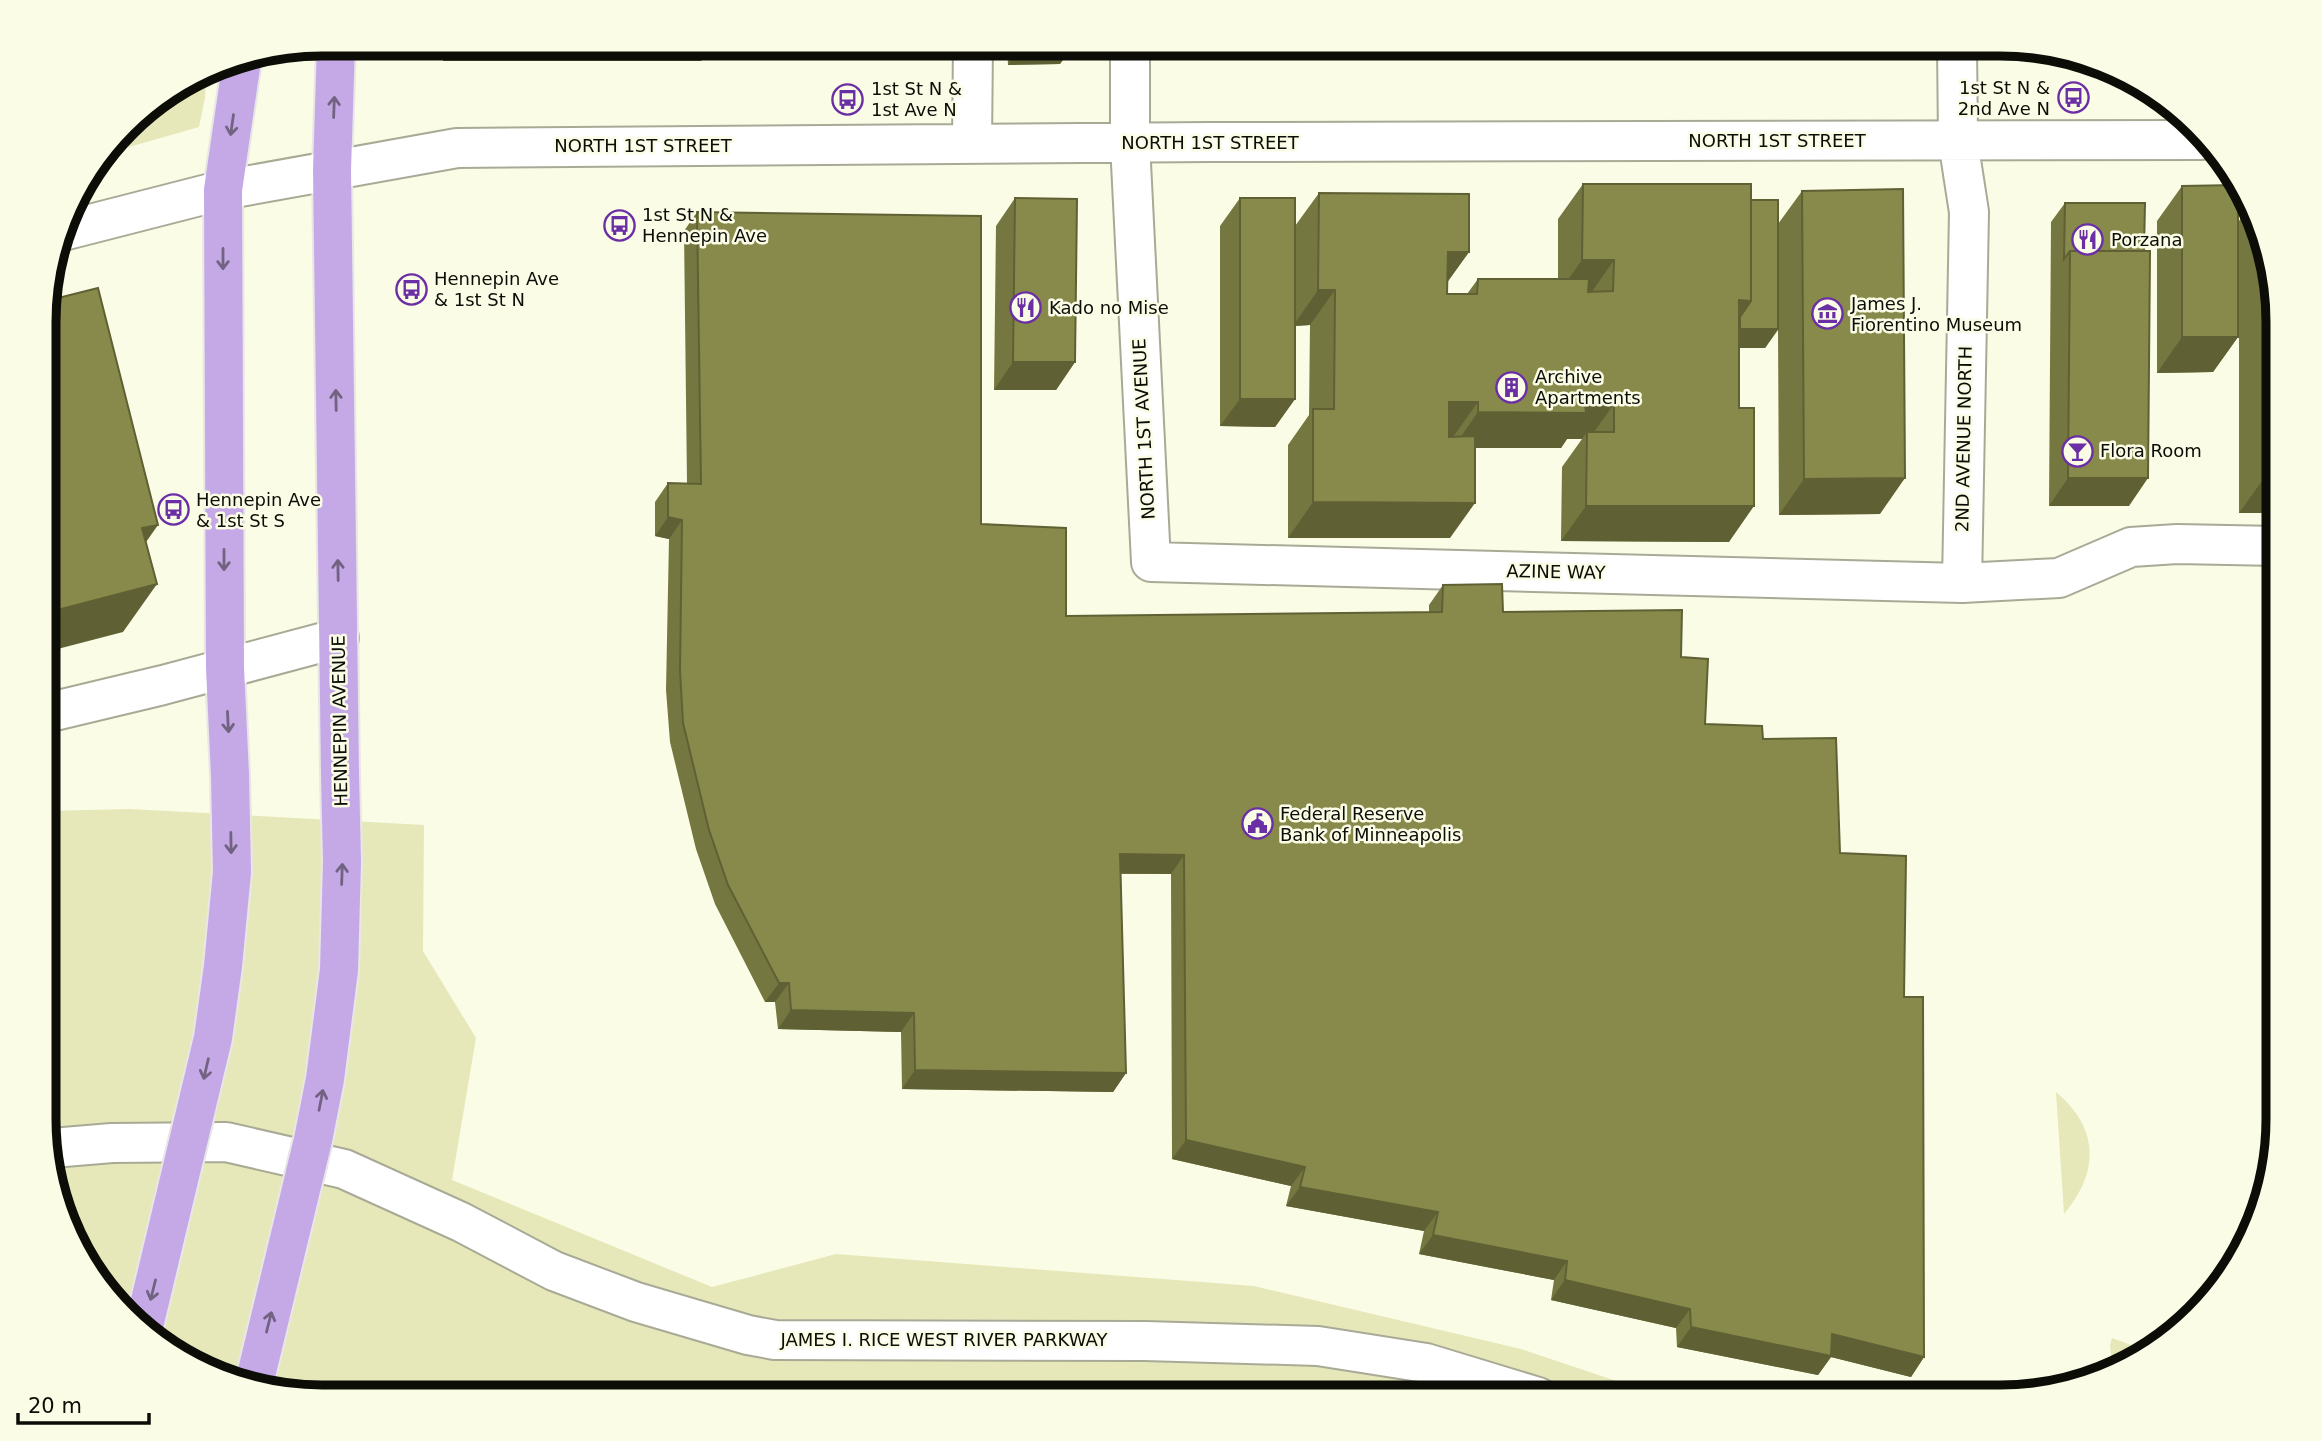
<svg xmlns="http://www.w3.org/2000/svg" width="2322" height="1441" font-family="'DejaVu Sans',sans-serif">
<rect width="100%" height="100%" fill="#fafce6"/>
<!-- green -->
<path fill="#e6e8ba" d="M 206,71 L 205,98 L 199,127 L 108,153 L 138,113 Z
M 130,809 L 424,825 L 423,951 L 476,1038 L 452,1180 L 712,1287 L 836,1254 L 1254,1286 L 1521,1349 L 1664,1397 L 321,1397 L 249,1388 L 168,1351 L 81,1259 L 46,1155 L 46,811 Z
M 2056,1092 C 2100,1129 2099,1172 2064,1214 Z
M 2112,1338 L 2131,1345 L 2134,1362 L 2113,1368 L 2110,1346 Z"/>
<g fill="none" stroke-linecap="round" stroke-linejoin="round">
<defs>
<path id="minor" d="M 1130,44 L 1130,143 L 1151,562 L 1962,583 L 2059,578 L 2131,547 L 2177,544 L 2278,546
M 1957,44 L 1958,141 L 1969,212 L 1962,583
M 972,144 L 973,44
M 63,231 L 223,190 L 457,148 L 1211,142 L 2201,140
M 46,713 L 163,685 L 339,638
M 46,1151 L 64,1147 L 112,1143 L 226,1142 L 344,1169 L 461,1222 L 554,1271 L 636,1302 L 748,1335 L 775,1340 L 1145,1341 L 1318,1346 L 1426,1363 L 1538,1397"/>
<path id="major" d="M 336,44 L 332,170 L 340,774
M 230,775 L 225,668 L 223,190 L 242,60"/>
</defs>
<!-- minor casing -->
<use href="#minor" stroke="#a9aa96" stroke-width="42"/>
<!-- major casing -->
<use href="#major" stroke="#e7e7e6" stroke-width="42"/>
<!-- minor -->
<use href="#minor" stroke="#fff" stroke-width="38"/>
<!-- major -->
<use href="#major" stroke="#c5a9e7" stroke-width="38"/>
<defs>
<path id="major-bridge" d="M 144,1326 L 213,1038 L 223,966 L 232,872 L 230,775
M 253,1388 L 313,1140 L 325,1079 L 339,970 L 342,862 L 340,774"/>
</defs>
<!-- major-bridge casing -->
<use href="#major-bridge" stroke="#e7e7e6" stroke-width="42" stroke-linecap="butt"/>
<!-- major-bridge -->
<use href="#major-bridge" stroke="#c5a9e7" stroke-width="38"/>
</g>
<!-- wall -->
<path fill="#757740" d="M 443,44 L 712,44 L 701,61 L 443,61 Z
M 720,44 L 959,44 L 954,51 L 720,54 Z
M 1007,44 L 1074,44 L 1060,64 L 1008,65 Z
M 1219,44 L 1902,44 L 1890,60 L 1219,60 Z
M 2044,51 L 2087,58 L 2044,58 Z
M 1583,184 L 1751,200 L 1778,224 L 1802,191 L 1880,514 L 1779,515 L 1778,330 L 1765,348 L 1739,348 L 1729,542 L 1561,541 L 1562,467 L 1582,439 L 1567,439 L 1561,448 L 1475,448 L 1450,538 L 1288,538 L 1288,445 L 1309,415 L 1310,325 L 1295,326 L 1295,399 L 1275,427 L 1220,426 L 1220,226 L 1240,198 L 1295,226 L 1319,193 L 1469,252 L 1447,282 L 1447,294 L 1467,294 L 1478,279 L 1558,279 L 1558,219 Z
M 2182,186 L 2238,337 L 2213,372 L 2157,373 L 2157,221 Z
M 1015,198 L 1075,362 L 1056,390 L 994,390 L 996,226 Z
M 2065,203 L 2129,506 L 2049,506 L 2051,222 Z
M 2248,207 L 2278,304 L 2278,513 L 2239,513 L 2239,221 Z
M 697,212 L 1066,616 L 1429,612 L 1429,605 L 1443,585 L 1503,612 L 1681,657 L 1705,724 L 1763,739 L 1840,853 L 1904,997 L 1924,1357 L 1911,1377 L 1831,1357 L 1818,1375 L 1677,1347 L 1676,1328 L 1551,1300 L 1554,1280 L 1419,1254 L 1424,1231 L 1286,1206 L 1291,1186 L 1172,1159 L 1171,874 L 1121,874 L 1126,1073 L 1113,1092 L 902,1089 L 901,1032 L 778,1029 L 775,1002 L 765,1002 L 715,904 L 696,849 L 670,742 L 666,690 L 669,539 L 655,536 L 655,502 L 668,483 L 687,483 L 684,231 Z"/>
<!-- shaded-wall -->
<path fill="#5f6134" d="M 455,44 L 712,44 L 701,61 L 443,61 Z
M 728,44 L 959,44 L 954,51 L 720,54 Z
M 1022,44 L 1074,44 L 1060,64 L 1008,65 Z
M 1230,44 L 1493,44 L 1482,60 L 1219,60 Z
M 1493,44 L 1902,44 L 1890,60 L 1482,60 Z
M 2049,52 L 2087,58 L 2044,58 Z
M 1448,252 L 1469,252 L 1444,287 Z
M 1582,260 L 1614,260 L 1589,296 L 1557,295 Z
M 1318,290 L 1335,290 L 1310,325 L 1293,326 Z
M 1739,300 L 1751,301 L 1726,336 Z
M 1740,329 L 1778,329 L 1765,348 L 1727,348 Z
M 2182,337 L 2238,337 L 2213,372 L 2157,373 Z
M 1013,362 L 1075,362 L 1056,390 L 994,390 Z
M 1240,399 L 1295,399 L 1275,427 L 1220,426 Z
M 1449,402 L 1478,402 L 1453,437 L 1424,437 Z
M 1585,404 L 1614,404 L 1589,439 L 1587,432 L 1582,439 L 1567,439 L 1561,448 L 1453,448 L 1478,412 Z
M 1905,478 L 1880,514 L 1779,515 L 1804,479 Z
M 2068,478 L 2148,478 L 2129,506 L 2049,506 Z
M 2264,478 L 2278,478 L 2278,513 L 2239,513 Z
M 1313,502 L 1475,503 L 1450,538 L 1288,538 Z
M 1586,506 L 1754,506 L 1729,542 L 1561,541 Z
M 668,517 L 682,520 L 669,539 L 655,536 Z
M 158,525 L 125,572 L 142,528 Z
M 157,584 L 123,632 L 46,652 L 46,613 Z
M 59,717 L 46,735 L 46,720 Z
M 1120,854 L 1184,855 L 1171,874 L 1107,873 Z
M 779,983 L 789,983 L 775,1002 L 765,1002 Z
M 791,1010 L 914,1013 L 901,1032 L 778,1029 Z
M 915,1070 L 1126,1073 L 1113,1092 L 902,1089 Z
M 1186,1140 L 1305,1167 L 1291,1186 L 1172,1159 Z
M 1300,1187 L 1438,1212 L 1424,1231 L 1286,1206 Z
M 1433,1235 L 1567,1261 L 1554,1280 L 1419,1254 Z
M 1565,1280 L 1690,1309 L 1676,1328 L 1551,1300 Z
M 1691,1327 L 1832,1334 L 1924,1357 L 1911,1377 L 1831,1357 L 1818,1375 L 1677,1347 Z"/>
<!-- building -->
<path fill="#888a4b" stroke="#5f6134" stroke-width="2" d="M 1583,184 L 1751,184 L 1751,301 L 1739,300 L 1739,408 L 1754,408 L 1754,506 L 1586,506 L 1587,432 L 1614,432 L 1614,404 L 1585,404 L 1586,413 L 1478,412 L 1478,402 L 1449,402 L 1449,437 L 1475,436 L 1475,503 L 1313,502 L 1313,409 L 1334,409 L 1335,290 L 1318,290 L 1319,193 L 1469,194 L 1469,252 L 1448,252 L 1447,294 L 1477,294 L 1478,279 L 1589,279 L 1588,292 L 1613,291 L 1614,260 L 1582,260 Z
M 2238,185 L 2238,337 L 2182,337 L 2182,186 Z
M 1903,189 L 1905,478 L 1804,479 L 1802,191 Z
M 1015,198 L 1077,199 L 1075,362 L 1013,362 Z
M 1240,198 L 1295,198 L 1295,399 L 1240,399 Z
M 1751,200 L 1778,200 L 1778,329 L 1740,329 L 1740,317 L 1751,301 Z
M 2065,203 L 2145,203 L 2144,251 L 2070,251 L 2064,259 Z
M 697,212 L 981,216 L 981,524 L 1066,528 L 1066,616 L 1442,612 L 1443,585 L 1502,584 L 1503,612 L 1682,610 L 1681,657 L 1708,659 L 1705,724 L 1762,726 L 1763,739 L 1836,738 L 1840,853 L 1906,856 L 1904,997 L 1923,997 L 1924,1357 L 1832,1334 L 1831,1356 L 1691,1327 L 1690,1309 L 1565,1280 L 1567,1261 L 1433,1235 L 1438,1212 L 1300,1187 L 1305,1167 L 1186,1140 L 1184,855 L 1120,854 L 1126,1073 L 915,1070 L 914,1013 L 791,1010 L 789,983 L 779,983 L 728,885 L 709,830 L 683,723 L 680,671 L 682,520 L 668,517 L 668,483 L 701,484 Z
M 2070,251 L 2150,251 L 2148,478 L 2068,478 Z
M 2264,258 L 2278,304 L 2278,478 L 2264,478 Z
M 98,288 L 158,525 L 142,528 L 157,584 L 46,613 L 46,301 Z
M 46,666 L 59,717 L 46,720 Z"/>
<!-- one-way arrows -->
<defs><path id="oneway-shaft" d="M-6 0H5M1.5-3L5.5 0L1.5 3" fill="none" stroke-width="1.6" stroke-linecap="round" stroke-linejoin="round" transform="scale(1.75)"/></defs>
<g stroke="#726382">
<use href="#oneway-shaft" transform="translate(334 107) rotate(-88)"/>
<use href="#oneway-shaft" transform="translate(232 125) rotate(98)"/>
<use href="#oneway-shaft" transform="translate(223 259) rotate(90)"/>
<use href="#oneway-shaft" transform="translate(336 400) rotate(-91)"/>
<use href="#oneway-shaft" transform="translate(224 560) rotate(90)"/>
<use href="#oneway-shaft" transform="translate(338 570) rotate(-91)"/>
<use href="#oneway-shaft" transform="translate(228 722) rotate(87)"/>
<use href="#oneway-shaft" transform="translate(231 843) rotate(89)"/>
<use href="#oneway-shaft" transform="translate(342 874) rotate(-88)"/>
<use href="#oneway-shaft" transform="translate(206 1069) rotate(103)"/>
<use href="#oneway-shaft" transform="translate(321 1100) rotate(-79)"/>
<use href="#oneway-shaft" transform="translate(153 1290) rotate(104)"/>
<use href="#oneway-shaft" transform="translate(269 1322) rotate(-76)"/>
</g>
<!-- icons -->
<defs>
<symbol id="bus-ring" viewBox="-11 -11 22 22"><circle r="9.5" fill="#fafce6" stroke="#6b2fa5" stroke-width="1.5"/><path d="M-5-6H5V4H4V6H2V4H-2V6H-4V4H-5ZM-3.5-4V0h7V-4ZM-3.5 1.2v1.5H-2V1.2ZM2 1.2v1.5H3.5V1.2Z" fill="#6b2fa5"/></symbol>
<symbol id="restaurant-ring" viewBox="-11 -11 22 22"><circle r="9.5" fill="#fafce6" stroke="#6b2fa5" stroke-width="1.5"/><path d="M-5-6h1v4h1v-4h1v4h1v-4h1v5L-1.5 .5V6h-2V.5L-5-1ZM5-6V6H3V1.5H1.5Q1.5-4 5-6Z" fill="#6b2fa5"/></symbol>
<symbol id="museum-ring" viewBox="-11 -11 22 22"><circle r="9.5" fill="#fafce6" stroke="#6b2fa5" stroke-width="1.5"/><path d="M0-6L6-3V-2H-6V-3ZM-5-1h2V3h-2ZM-1-1h2V3h-2ZM3-1h2V3H3ZM-6 4H6V6H-6Z" fill="#6b2fa5"/></symbol>
<symbol id="building-ring" viewBox="-11 -11 22 22"><circle r="9.5" fill="#fafce6" stroke="#6b2fa5" stroke-width="1.5"/><path d="M-4-6H4V6H1V3H-1V6H-4ZM-2.5-4.3h1.7v1.8h-1.7ZM.8-4.3h1.7v1.8H.8ZM-2.5-1h1.7V.8h-1.7ZM.8-1h1.7V.8H.8Z" fill="#6b2fa5"/></symbol>
<symbol id="bar-ring" viewBox="-11 -11 22 22"><circle r="9.5" fill="#fafce6" stroke="#6b2fa5" stroke-width="1.5"/><path d="M-6-5H6L.8 .8V4.5H3.5V6h-7V4.5H-.8V.8Z" fill="#6b2fa5"/></symbol>
<symbol id="civic-ring" viewBox="-11 -11 22 22"><circle r="9.5" fill="#fafce6" stroke="#6b2fa5" stroke-width="1.5"/><path d="M-.6-6.5H3V-4.5H.6V-3L4-1V1h2V6H-6V1h2V-1L-.6-3ZM-1.2 2.5V6h2.4V2.5Z" fill="#6b2fa5"/></symbol>
</defs>
<g fill-rule="evenodd">
<use href="#bus-ring" x="2056" y="80" width="35" height="35"/>
<use href="#bus-ring" x="830" y="82" width="35" height="35"/>
<use href="#bus-ring" x="602" y="208" width="35" height="35"/>
<use href="#restaurant-ring" x="2070" y="222" width="35" height="35"/>
<use href="#bus-ring" x="394" y="272" width="35" height="35"/>
<use href="#restaurant-ring" x="1008" y="290" width="35" height="35"/>
<use href="#museum-ring" x="1810" y="296" width="35" height="35"/>
<use href="#building-ring" x="1494" y="370" width="35" height="35"/>
<use href="#bar-ring" x="2060" y="434" width="35" height="35"/>
<use href="#bus-ring" x="156" y="492" width="35" height="35"/>
<use href="#civic-ring" x="1240" y="806" width="35" height="35"/>
</g>
<g text-anchor="middle" stroke-width="5" stroke-linejoin="round" paint-order="stroke">
<!-- poi labels -->
<g font-size="18" fill="#0c0d06" stroke="#fafce6" text-anchor="start">
<text x="2050" y="94" text-anchor="end">1st St N &amp;<tspan x="2050" dy="21">2nd Ave N</tspan></text>
<text x="871" y="95">1st St N &amp;<tspan x="871" dy="21">1st Ave N</tspan></text>
<text x="642" y="221">1st St N &amp;<tspan x="642" dy="21">Hennepin Ave</tspan></text>
<text x="2111" y="246">Porzana</text>
<text x="434" y="285">Hennepin Ave<tspan x="434" dy="21">&amp; 1st St N</tspan></text>
<text x="1851" y="310">James J.<tspan x="1851" dy="21">Fiorentino Museum</tspan></text>
<text x="1049" y="314">Kado no Mise</text>
<text x="1535" y="383">Archive<tspan x="1535" dy="21">Apartments</tspan></text>
<text x="2100" y="457">Flora Room</text>
<text x="196" y="506">Hennepin Ave<tspan x="196" dy="21">&amp; 1st St S</tspan></text>
<text x="1280" y="820">Federal Reserve<tspan x="1280" dy="21">Bank of Minneapolis</tspan></text>
</g>
<!-- street labels -->
<g font-size="18" fill="#0c0d06" stroke="#fafce6">
<text x="1777" y="147">NORTH 1ST STREET</text>
<text x="1210" y="149">NORTH 1ST STREET</text>
<text x="643" y="152">NORTH 1ST STREET</text>
<text transform="translate(1144 429) rotate(-93)" y="6">NORTH 1ST AVENUE</text>
<text transform="translate(1964 439) rotate(-89)" y="6">2ND AVENUE NORTH</text>
<text transform="translate(1556 572) rotate(1)" y="6">AZINE WAY</text>
<text transform="translate(340 721) rotate(-91)" y="6">HENNEPIN AVENUE</text>
<text x="944" y="1346">JAMES I. RICE WEST RIVER PARKWAY</text>
</g>
</g>
<!-- crop -->
<path d="M0 0H2322V1441H0ZM322 56H2000A266 266 0 0 1 2266 322V1119A266 266 0 0 1 2000 1385H322A266 266 0 0 1 56 1119V322A266 266 0 0 1 322 56Z" fill="#fafce6" fill-rule="evenodd"/>
<path fill="none" stroke="#0c0d06" stroke-width="9" d="M322 56H2000A266 266 0 0 1 2266 322V1119A266 266 0 0 1 2000 1385H322A266 266 0 0 1 56 1119V322A266 266 0 0 1 322 56Z"/>
<!-- scale -->
<path d="M18 1413v10h131v-10" fill="none" stroke="#0c0d06" stroke-width="3.5"/>
<text x="28" y="1413" font-size="21" fill="#0c0d06" stroke="#fafce6" stroke-width="5" paint-order="stroke">20 m</text>
</svg>
